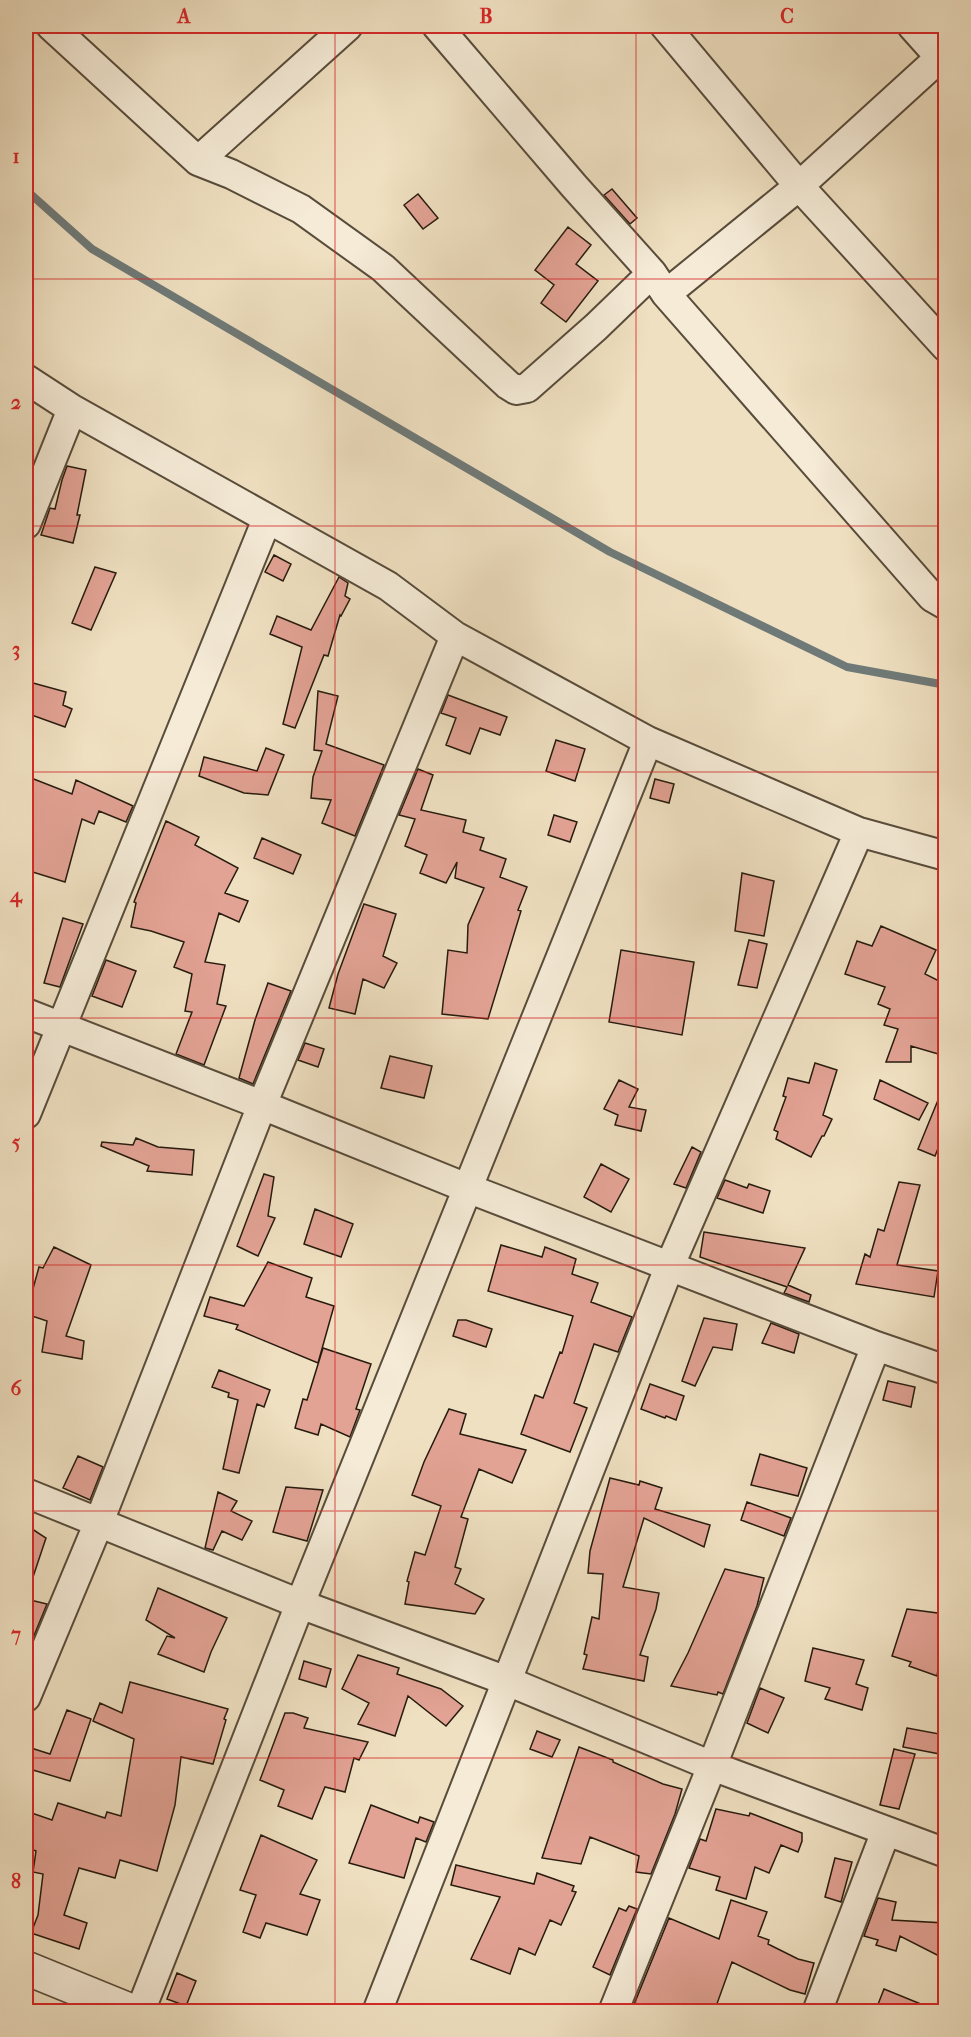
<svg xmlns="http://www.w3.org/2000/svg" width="971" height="2037" font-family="'IM FELL French Canon',serif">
<rect width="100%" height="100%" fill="#efe0c1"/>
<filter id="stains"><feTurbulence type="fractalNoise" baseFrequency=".00333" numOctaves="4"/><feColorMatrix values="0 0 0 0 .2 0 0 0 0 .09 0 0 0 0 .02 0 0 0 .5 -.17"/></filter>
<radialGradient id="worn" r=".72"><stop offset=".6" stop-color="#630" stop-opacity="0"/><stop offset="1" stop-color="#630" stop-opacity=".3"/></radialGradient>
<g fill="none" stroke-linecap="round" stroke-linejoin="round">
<!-- stream -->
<path stroke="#6f7a78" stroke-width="8" d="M 26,190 L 92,249 L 610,552 L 847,667 L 946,685"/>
</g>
<!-- building -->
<path fill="#e2a294" stroke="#261b0e" stroke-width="1.5" d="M 612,189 L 637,218 L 630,224 L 604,195 Z
M 418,194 L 438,218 L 423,229 L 404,205 Z
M 568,227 L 591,245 L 576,264 L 598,281 L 566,322 L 541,303 L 554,285 L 535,270 Z
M 67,466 L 86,470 L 77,515 L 80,515 L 73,543 L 41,535 L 50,508 L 55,509 L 62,480 Z
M 274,555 L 291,564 L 283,581 L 265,572 Z
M 95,567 L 116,573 L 91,630 L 72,623 Z
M 339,577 L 348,583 L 345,596 L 350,599 L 341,616 L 340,615 L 328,656 L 324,655 L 295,728 L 283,724 L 302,647 L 270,634 L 277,616 L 311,630 Z
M 33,683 L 66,692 L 63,705 L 72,709 L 65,727 L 26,713 L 26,706 Z
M 318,691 L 338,696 L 326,744 L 384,765 L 355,836 L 322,823 L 331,800 L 311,798 L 313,777 L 322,751 L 314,750 Z
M 448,695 L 507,717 L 500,735 L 480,728 L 470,754 L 446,745 L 456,718 L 441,713 Z
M 556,740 L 585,749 L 575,781 L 546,771 Z
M 266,748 L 284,755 L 268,795 L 244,793 L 199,776 L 204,757 L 257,771 Z
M 418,769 L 433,775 L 421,810 L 466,820 L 463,832 L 484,838 L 480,850 L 506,859 L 500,877 L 527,887 L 518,910 L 521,911 L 488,1019 L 442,1014 L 448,950 L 467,953 L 468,925 L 484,888 L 455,878 L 457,862 L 446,883 L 420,873 L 427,855 L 405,846 L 415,819 L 399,815 Z
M 26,776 L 72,794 L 76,780 L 133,806 L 126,822 L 99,811 L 94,824 L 82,819 L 65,882 L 26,870 Z
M 655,779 L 674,784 L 669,803 L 650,798 Z
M 554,815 L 577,822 L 570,842 L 548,835 Z
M 166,821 L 199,837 L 195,845 L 238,868 L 225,893 L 248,901 L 239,922 L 219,913 L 205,962 L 225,965 L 217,1004 L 226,1006 L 204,1065 L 176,1054 L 192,1012 L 185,1011 L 192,974 L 174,967 L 184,942 L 151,931 L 131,927 L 136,903 L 134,902 Z
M 262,838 L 301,855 L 293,874 L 254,858 Z
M 742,873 L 774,881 L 764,936 L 735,931 Z
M 364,904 L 396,914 L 383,956 L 397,963 L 384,988 L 363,979 L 355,1014 L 329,1008 L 338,974 Z
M 63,918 L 83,924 L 60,987 L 44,983 Z
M 881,926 L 936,950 L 925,974 L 945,984 L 945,1056 L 911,1046 L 911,1062 L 886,1062 L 898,1029 L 884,1025 L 890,1009 L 878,1004 L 885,987 L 845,974 L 857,941 L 872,946 Z
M 749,940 L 767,944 L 757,988 L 738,985 Z
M 621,950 L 694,962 L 682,1035 L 609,1022 Z
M 106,960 L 136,971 L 122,1007 L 92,996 Z
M 268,983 L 291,991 L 253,1084 L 239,1078 L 255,1020 Z
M 305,1043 L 324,1049 L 318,1067 L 298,1060 Z
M 390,1056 L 432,1066 L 424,1098 L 381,1088 Z
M 815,1063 L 837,1070 L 823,1115 L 832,1119 L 824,1136 L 822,1136 L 811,1157 L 776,1139 L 778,1132 L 774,1130 L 786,1097 L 783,1096 L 788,1078 L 809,1083 Z
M 619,1080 L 638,1089 L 629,1107 L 646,1110 L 641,1131 L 615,1125 L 618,1115 L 604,1109 Z
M 880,1080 L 928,1103 L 919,1120 L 874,1099 Z
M 945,1083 L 945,1131 L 935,1156 L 918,1149 Z
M 136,1138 L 158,1147 L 194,1150 L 192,1175 L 147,1171 L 149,1166 L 101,1146 L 102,1142 L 133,1145 Z
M 692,1147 L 701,1152 L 686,1188 L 674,1184 Z
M 601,1164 L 629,1179 L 611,1212 L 584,1197 Z
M 264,1174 L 274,1177 L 268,1216 L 275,1218 L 258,1256 L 237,1246 Z
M 725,1180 L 747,1188 L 749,1184 L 770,1191 L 763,1213 L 717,1198 Z
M 899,1182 L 920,1185 L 897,1265 L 938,1271 L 934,1297 L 856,1284 L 865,1254 L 870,1257 L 878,1229 L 884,1231 Z
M 315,1209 L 353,1224 L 341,1257 L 304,1244 Z
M 704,1232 L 805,1248 L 788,1285 L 811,1295 L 809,1302 L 784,1293 L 787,1287 L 700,1257 Z
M 501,1245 L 542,1257 L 545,1247 L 576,1259 L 572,1274 L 598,1283 L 591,1302 L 632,1317 L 618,1352 L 594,1344 L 574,1403 L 587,1408 L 570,1452 L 521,1434 L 535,1395 L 543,1398 L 560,1352 L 562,1353 L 573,1316 L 488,1291 Z
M 54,1247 L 91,1265 L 66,1336 L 84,1341 L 82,1359 L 42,1352 L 47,1321 L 26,1314 L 39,1267 L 43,1268 Z
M 268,1262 L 312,1278 L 306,1297 L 334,1306 L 318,1363 L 236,1329 L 238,1325 L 204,1316 L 210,1297 L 244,1306 Z
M 704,1318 L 737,1324 L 732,1350 L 713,1347 L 695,1386 L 682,1381 Z
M 458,1320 L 466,1320 L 492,1329 L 486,1347 L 453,1336 Z
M 771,1323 L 799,1334 L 794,1353 L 762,1343 Z
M 323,1348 L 371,1364 L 356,1409 L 360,1410 L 350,1437 L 321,1424 L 318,1435 L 295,1428 L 303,1399 L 307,1400 Z
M 219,1370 L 270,1390 L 264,1407 L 257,1404 L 239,1473 L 223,1469 L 238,1400 L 228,1397 L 229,1393 L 212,1387 Z
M 888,1381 L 915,1387 L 911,1407 L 883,1400 Z
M 650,1384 L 684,1396 L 676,1420 L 666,1416 L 665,1418 L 641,1409 Z
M 449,1409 L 466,1414 L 460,1434 L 526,1450 L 512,1483 L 479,1469 L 461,1517 L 468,1519 L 455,1567 L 461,1569 L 455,1584 L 484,1599 L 475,1614 L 405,1604 L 409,1582 L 407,1581 L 415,1552 L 425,1555 L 441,1506 L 412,1495 L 424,1462 Z
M 760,1454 L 807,1468 L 798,1496 L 751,1485 Z
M 78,1456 L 103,1467 L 90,1500 L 63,1488 Z
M 610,1478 L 639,1485 L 640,1481 L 662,1488 L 655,1509 L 710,1525 L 704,1547 L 644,1518 L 623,1587 L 659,1593 L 656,1609 L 640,1655 L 648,1657 L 644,1681 L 583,1669 L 587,1655 L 584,1654 L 592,1617 L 599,1619 L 603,1574 L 588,1573 L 590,1551 Z
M 286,1487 L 323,1490 L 307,1541 L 273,1532 Z
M 218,1492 L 237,1501 L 231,1511 L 252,1521 L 242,1540 L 222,1531 L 213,1550 L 205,1548 Z
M 747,1502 L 791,1518 L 784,1536 L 741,1520 Z
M 26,1525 L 46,1538 L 29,1589 L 26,1589 Z
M 725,1569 L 764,1578 L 757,1606 L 723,1694 L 718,1692 L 717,1695 L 671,1686 L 688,1653 Z
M 158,1588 L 227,1618 L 211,1652 L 204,1672 L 158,1654 L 167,1636 L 175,1638 L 146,1620 Z
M 26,1599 L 47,1604 L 26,1655 Z
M 907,1609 L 945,1614 L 945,1626 L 937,1676 L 909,1666 L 911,1662 L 892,1656 Z
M 813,1648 L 864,1660 L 856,1684 L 868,1688 L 862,1710 L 825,1699 L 830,1688 L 805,1681 Z
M 358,1655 L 399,1668 L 397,1674 L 441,1689 L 463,1706 L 446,1726 L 408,1696 L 395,1736 L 358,1724 L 369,1703 L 342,1689 Z
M 304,1661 L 331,1669 L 326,1687 L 299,1679 Z
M 130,1682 L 228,1709 L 224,1719 L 226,1720 L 213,1764 L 181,1757 L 175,1805 L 157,1871 L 120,1860 L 115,1878 L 79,1868 L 64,1915 L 87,1923 L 79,1949 L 31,1933 L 38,1915 L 43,1874 L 33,1872 L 36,1851 L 26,1847 L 26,1811 L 52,1820 L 58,1803 L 105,1818 L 107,1812 L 121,1816 L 134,1739 L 93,1721 L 100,1703 L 122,1713 Z
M 760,1688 L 784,1698 L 768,1733 L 747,1723 Z
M 67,1710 L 91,1719 L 70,1781 L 26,1768 L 31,1748 L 50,1754 Z
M 285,1713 L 293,1713 L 308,1718 L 304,1728 L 368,1742 L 359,1760 L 354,1758 L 345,1792 L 325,1787 L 312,1819 L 278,1806 L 284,1790 L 260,1780 Z
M 907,1728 L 945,1735 L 945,1755 L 903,1747 Z
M 537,1731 L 560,1740 L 552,1757 L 530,1749 Z
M 579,1747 L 613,1760 L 613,1762 L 663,1784 L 682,1789 L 675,1814 L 651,1874 L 636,1872 L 639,1856 L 590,1837 L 581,1864 L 542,1858 Z
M 894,1749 L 915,1754 L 899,1809 L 880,1805 Z
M 371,1805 L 418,1823 L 420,1817 L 434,1822 L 426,1842 L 416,1838 L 404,1878 L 349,1863 Z
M 716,1809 L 749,1816 L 750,1813 L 802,1833 L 802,1841 L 798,1852 L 781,1845 L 769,1873 L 755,1867 L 746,1899 L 716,1890 L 720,1877 L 689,1868 L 700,1839 L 706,1841 Z
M 261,1835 L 317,1860 L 300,1894 L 320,1900 L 307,1935 L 266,1923 L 260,1938 L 243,1932 L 256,1895 L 240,1890 Z
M 835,1858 L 852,1862 L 841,1902 L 825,1897 Z
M 456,1865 L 534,1884 L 537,1873 L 574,1886 L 572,1891 L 576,1892 L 561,1925 L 550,1920 L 535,1955 L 519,1948 L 510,1974 L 471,1959 L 500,1897 L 451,1885 Z
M 878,1898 L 896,1902 L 892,1920 L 945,1923 L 945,1959 L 900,1936 L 896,1951 L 876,1945 L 878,1940 L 864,1936 Z
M 731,1900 L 767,1912 L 758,1936 L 769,1940 L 768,1944 L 798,1959 L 814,1963 L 805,1994 L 790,1990 L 732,1962 L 714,2012 L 631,2012 L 669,1918 L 719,1939 Z
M 629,1906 L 637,1909 L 610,1975 L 593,1967 L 619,1908 L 626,1911 Z
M 177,1973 L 196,1981 L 186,2006 L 167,1999 Z
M 884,1989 L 938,2011 L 938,2012 L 875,2012 Z"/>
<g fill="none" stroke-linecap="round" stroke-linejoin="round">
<defs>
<path id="minor" d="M 51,26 L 198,161 L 231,174 L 301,209 L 383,268 L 508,385 L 516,390 L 527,388 L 596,327 L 652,273
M 437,26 L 574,186 L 652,273 L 666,294 L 932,597 L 946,605
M 665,26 L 799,186 L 946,347
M 912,26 L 946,64
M 198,161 L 348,26
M 666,294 L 799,186 L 946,52
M 26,379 L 72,409 L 388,586 L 455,636 L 648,741 L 859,832 L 946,856
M 26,524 L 72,409
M 26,1013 L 262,1105 L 467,1188 L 876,1346 L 946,1370
M 26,1114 L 267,519
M 26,1493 L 300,1604 L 507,1681 L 712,1766 L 946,1853
M 26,1697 L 99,1522 L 262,1105 L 455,636
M 140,2012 L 300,1604 L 648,741
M 377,2012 L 670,1265 L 859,832
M 613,2012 L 712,1766 L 876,1346
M 817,2012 L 886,1831"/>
<path id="tertiary" d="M 26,1968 L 134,2012"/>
</defs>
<!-- minor casing -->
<use href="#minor" stroke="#584c3b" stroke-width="32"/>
<!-- tertiary casing -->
<use href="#tertiary" stroke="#584c3b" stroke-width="36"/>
<!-- minor -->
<use href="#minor" stroke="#f5ebd7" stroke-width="28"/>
<!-- tertiary -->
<use href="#tertiary" stroke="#f5ebd7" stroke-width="33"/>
</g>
<!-- grid -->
<path fill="none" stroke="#d62828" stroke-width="1.5" stroke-opacity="0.55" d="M 335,26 L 335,2012M 636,26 L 636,2012M 26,279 L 946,279M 26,526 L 946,526M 26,772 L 946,772M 26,1018 L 946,1018M 26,1265 L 946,1265M 26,1511 L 946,1511M 26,1758 L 946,1758"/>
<!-- margin -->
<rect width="971" height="2037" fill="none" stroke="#efe0c1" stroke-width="66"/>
<rect x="33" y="33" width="905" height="1971" fill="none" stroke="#d62828" stroke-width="2"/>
<g font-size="20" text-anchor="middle" font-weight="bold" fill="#d62828">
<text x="184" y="23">A</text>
<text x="486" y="23">B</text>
<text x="787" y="23">C</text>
<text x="16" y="163">1</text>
<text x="16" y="409">2</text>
<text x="16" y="656">3</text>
<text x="16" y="902">4</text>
<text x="16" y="1149">5</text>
<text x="16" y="1395">6</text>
<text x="16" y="1641">7</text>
<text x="16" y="1888">8</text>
</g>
<rect width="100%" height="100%" filter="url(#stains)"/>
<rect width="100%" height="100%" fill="url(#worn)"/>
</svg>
